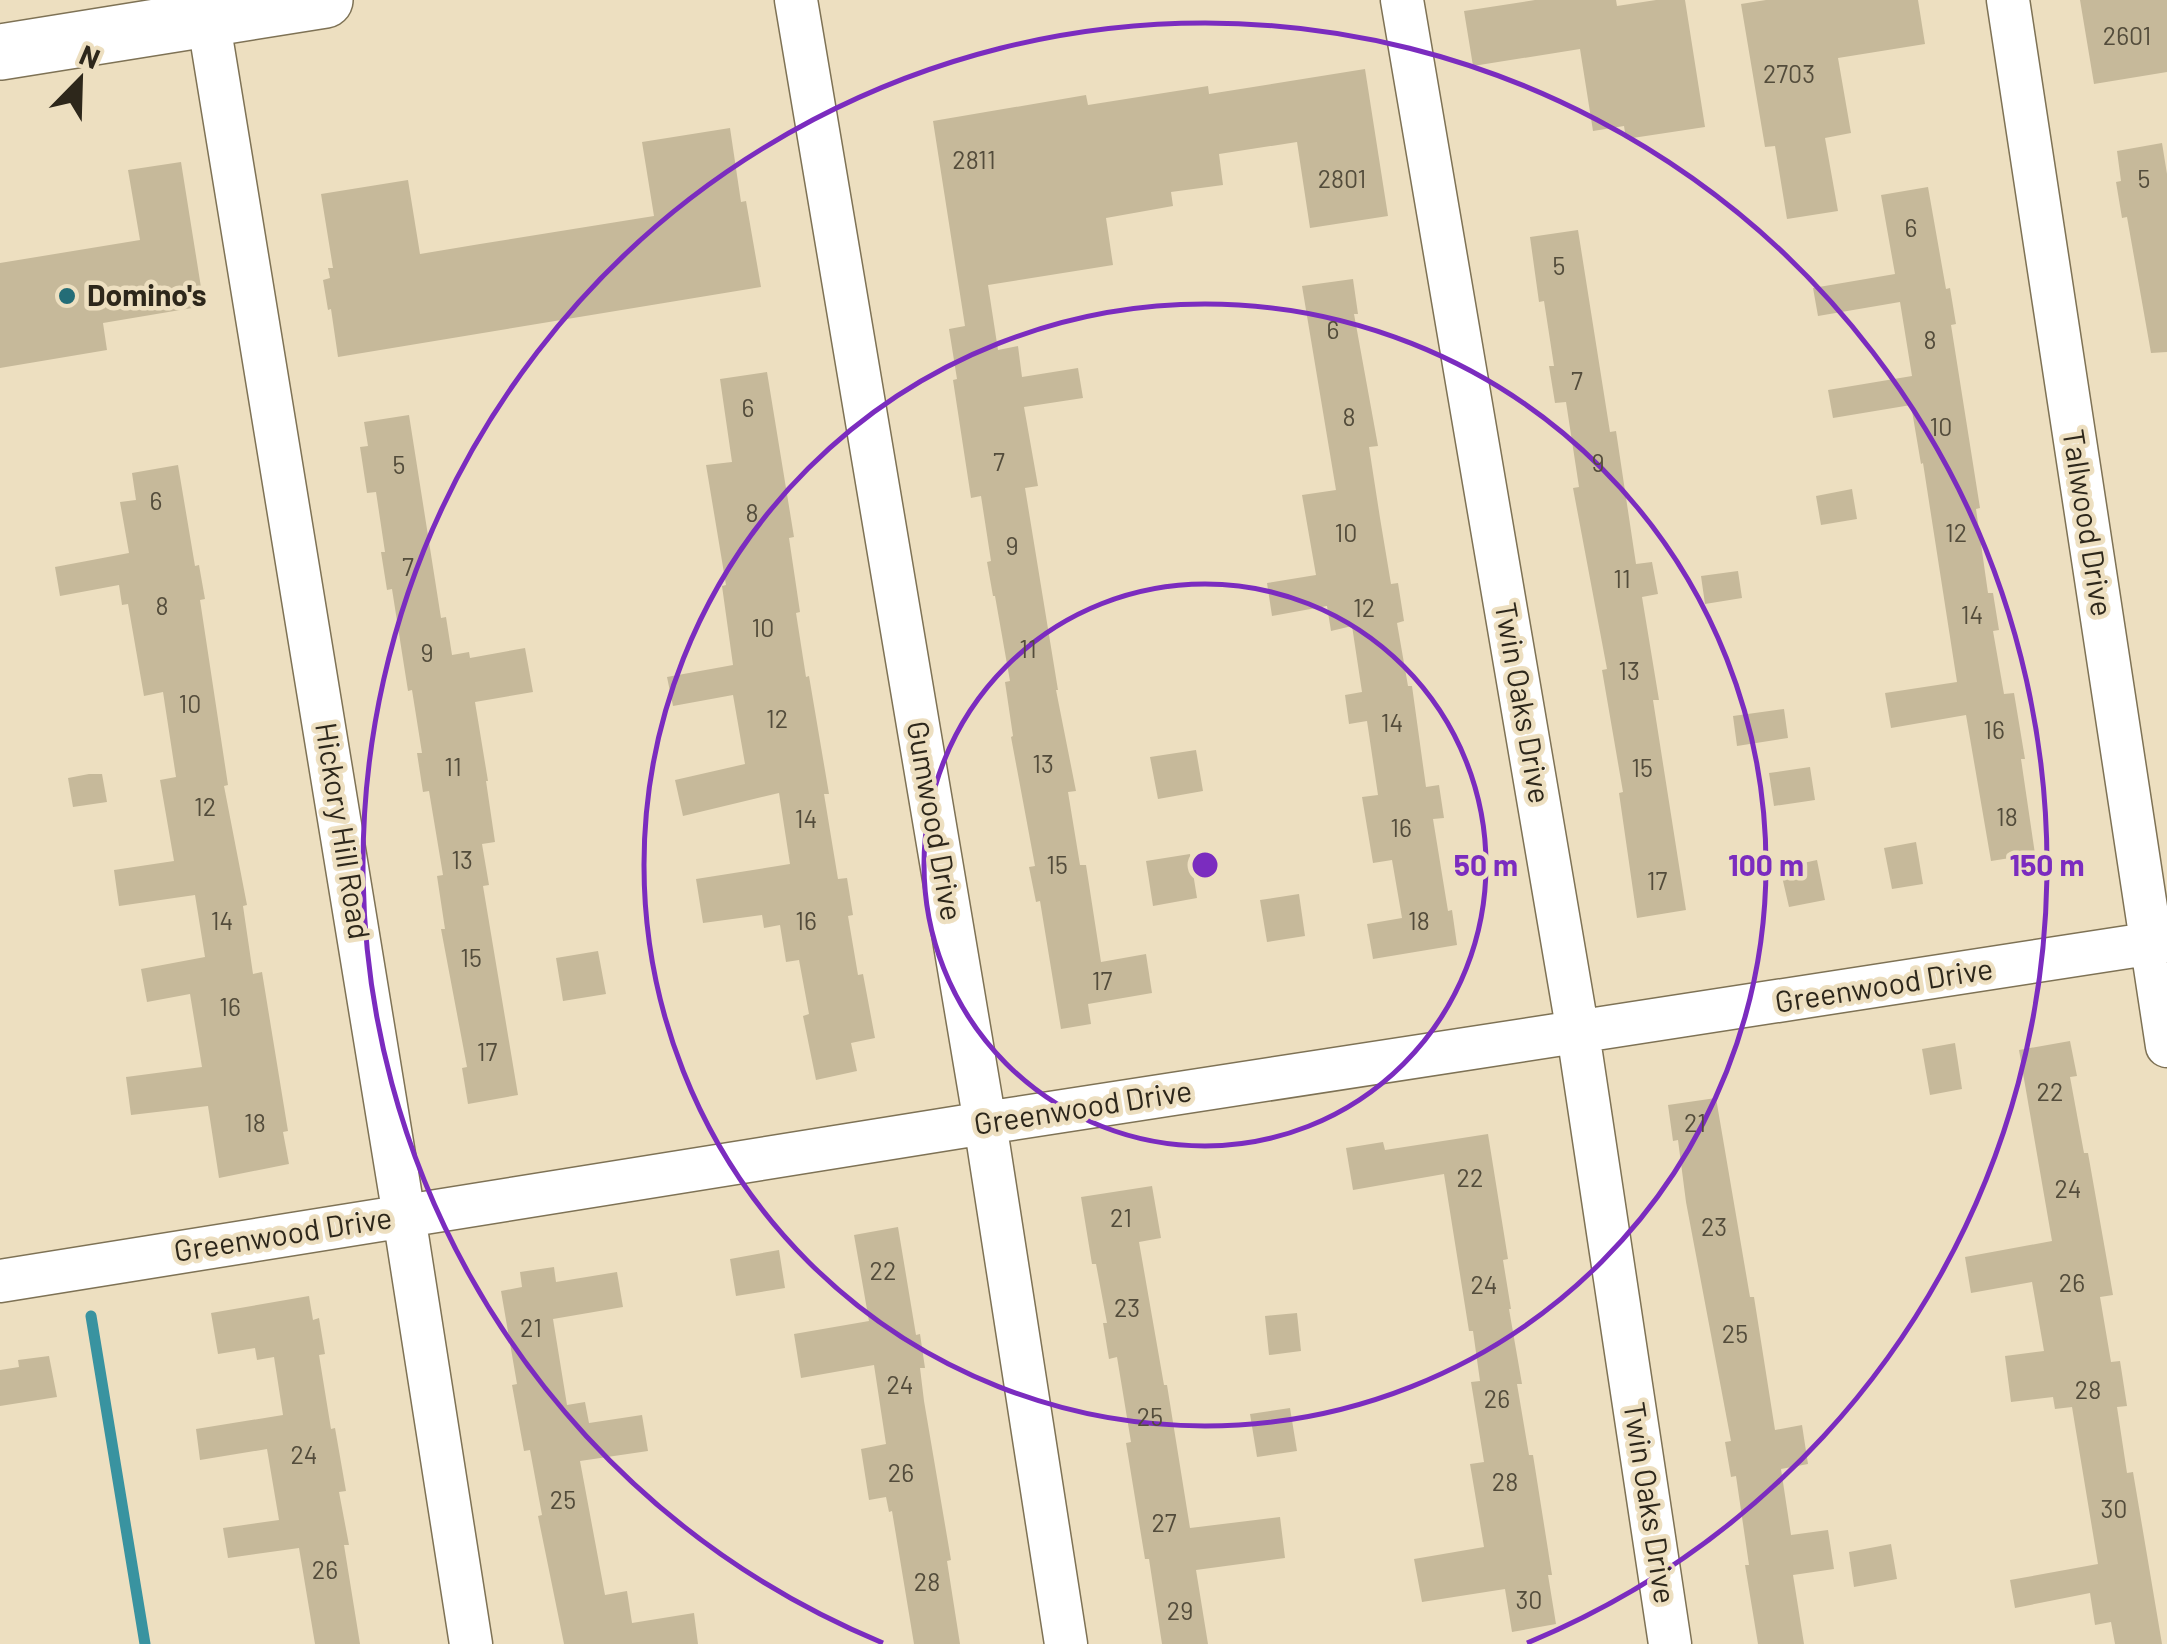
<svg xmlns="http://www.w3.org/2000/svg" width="2167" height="1644" font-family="Barlow,sans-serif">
<rect width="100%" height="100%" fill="#eddfc0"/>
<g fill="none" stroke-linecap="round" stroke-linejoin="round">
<!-- stream -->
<path stroke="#3993a0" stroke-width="11" d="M 91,1316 L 145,1644"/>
</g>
<!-- building -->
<path fill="#c6b99a" d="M 1535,0 L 1616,0 L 1617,6 L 1656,0 L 1685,0 L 1705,127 L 1626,139 L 1624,126 L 1593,131 L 1580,49 L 1473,66 L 1464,11 Z
M 1766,0 L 1918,0 L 1925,44 L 1838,58 L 1851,133 L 1825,138 L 1838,211 L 1787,219 L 1775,146 L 1765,147 L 1741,4 Z
M 2080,0 L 2167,0 L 2167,72 L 2094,84 Z
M 1365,69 L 1388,216 L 1310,228 L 1297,142 L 1219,154 L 1223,185 L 1171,192 L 1173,206 L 1106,218 L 1113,265 L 988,285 L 998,350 L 1018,346 L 1022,377 L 1078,368 L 1083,398 L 1024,407 L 1038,486 L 1025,488 L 1058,690 L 1056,690 L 1076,791 L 1068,792 L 1080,865 L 1086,865 L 1101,962 L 1146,954 L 1152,993 L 1088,1004 L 1091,1024 L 1061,1029 L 1040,901 L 1036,902 L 1029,867 L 1035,866 L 1011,737 L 1013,736 L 1005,682 L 1010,681 L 995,596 L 993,596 L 987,562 L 991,561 L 981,496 L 971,498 L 953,380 L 957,379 L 949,329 L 965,326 L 933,121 L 1086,95 L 1088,105 L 1208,86 L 1209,94 Z
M 730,128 L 741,202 L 746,201 L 761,287 L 338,357 L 331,309 L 328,310 L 323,280 L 330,278 L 328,268 L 333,268 L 321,194 L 408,180 L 420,254 L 480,244 L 654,216 L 642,142 Z
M 2162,143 L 2167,174 L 2167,352 L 2151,353 L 2127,217 L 2122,218 L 2116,182 L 2121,181 L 2117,151 Z
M 181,162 L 204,306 L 103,323 L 107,350 L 0,368 L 0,263 L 140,240 L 128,170 Z
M 1928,187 L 1946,289 L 1950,288 L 1956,324 L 1951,325 L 1980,508 L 1976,509 L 1988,593 L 1993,593 L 1999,630 L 1993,631 L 2004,694 L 2014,693 L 2025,759 L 2021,759 L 2035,854 L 1991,861 L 1966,715 L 1891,728 L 1885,693 L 1957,682 L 1923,463 L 1921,464 L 1911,405 L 1833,418 L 1828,390 L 1912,376 L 1900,302 L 1818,316 L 1813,288 L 1895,274 L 1881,195 Z
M 1578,230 L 1610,432 L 1616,431 L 1636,564 L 1652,562 L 1658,594 L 1642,597 L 1659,700 L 1653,700 L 1686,910 L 1637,918 L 1619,793 L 1623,792 L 1602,670 L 1607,669 L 1573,488 L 1579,487 L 1566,402 L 1555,403 L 1549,366 L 1554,366 L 1544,301 L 1539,302 L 1530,237 Z
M 1353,279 L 1358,314 L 1354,314 L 1378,446 L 1369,447 L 1380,518 L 1391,584 L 1398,583 L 1404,621 L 1397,623 L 1408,686 L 1412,686 L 1426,787 L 1439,785 L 1444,818 L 1433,819 L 1448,911 L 1452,910 L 1457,945 L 1373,959 L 1367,924 L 1402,918 L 1392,860 L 1373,863 L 1362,797 L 1378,795 L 1367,721 L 1349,724 L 1345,695 L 1362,692 L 1352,626 L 1331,631 L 1327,606 L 1272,616 L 1267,583 L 1316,575 L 1302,495 L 1336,490 L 1302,286 Z
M 767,372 L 794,537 L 789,538 L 800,612 L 796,613 L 806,677 L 809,676 L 829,794 L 824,794 L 838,879 L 847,878 L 853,915 L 848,916 L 858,975 L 863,974 L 875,1038 L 851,1043 L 857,1071 L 816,1080 L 803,1016 L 809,1014 L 799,960 L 786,962 L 780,925 L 764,928 L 762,915 L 703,923 L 696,879 L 790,864 L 779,793 L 683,816 L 675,780 L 745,764 L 733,695 L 673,706 L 667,677 L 733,665 L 722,586 L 726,585 L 706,465 L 732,462 L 720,379 Z
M 409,415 L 441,618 L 446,617 L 452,655 L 469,652 L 470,658 L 525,648 L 533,692 L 475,702 L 488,781 L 486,781 L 495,842 L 482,844 L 489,885 L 483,886 L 518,1095 L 468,1104 L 462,1068 L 467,1067 L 441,929 L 445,929 L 437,876 L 443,875 L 429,791 L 423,792 L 417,753 L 422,753 L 412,690 L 408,691 L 392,589 L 387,590 L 381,552 L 385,552 L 376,492 L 367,493 L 360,447 L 368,446 L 364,422 Z
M 178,465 L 195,566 L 199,565 L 205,599 L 200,600 L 228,785 L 224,786 L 247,905 L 243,906 L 253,974 L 262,972 L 288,1131 L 283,1132 L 289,1164 L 219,1178 L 208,1106 L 131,1115 L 126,1077 L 202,1067 L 190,994 L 147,1002 L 141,969 L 205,957 L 195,895 L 119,906 L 114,870 L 174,861 L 160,780 L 176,777 L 163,692 L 144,696 L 128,604 L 122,605 L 119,585 L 60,596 L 55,567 L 129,553 L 120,502 L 136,500 L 132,473 Z
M 1852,489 L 1857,519 L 1821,525 L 1816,496 Z
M 1738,571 L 1742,598 L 1705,604 L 1701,576 Z
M 1784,709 L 1788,738 L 1737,746 L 1733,716 Z
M 1196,750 L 1203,791 L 1158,799 L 1150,757 Z
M 1810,767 L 1815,800 L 1774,806 L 1769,773 Z
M 89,774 L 102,774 L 107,802 L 73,807 L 68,778 Z
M 1916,842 L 1923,884 L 1892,889 L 1884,848 Z
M 1190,854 L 1197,898 L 1153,906 L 1146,861 Z
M 1817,860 L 1825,900 L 1789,907 L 1780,868 Z
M 1299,894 L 1305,936 L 1267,942 L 1260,900 Z
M 598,951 L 606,994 L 563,1001 L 556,958 Z
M 2070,1041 L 2077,1076 L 2070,1077 L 2084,1153 L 2088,1153 L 2113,1295 L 2100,1297 L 2111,1362 L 2120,1361 L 2127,1406 L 2117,1407 L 2127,1473 L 2133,1472 L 2162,1644 L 2115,1644 L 2111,1622 L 2095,1625 L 2090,1593 L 2015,1608 L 2010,1580 L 2098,1564 L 2072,1407 L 2055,1409 L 2053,1397 L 2011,1402 L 2005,1356 L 2044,1351 L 2032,1282 L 1971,1293 L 1965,1257 L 2052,1241 L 2019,1050 Z
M 1955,1043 L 1962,1089 L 1930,1095 L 1922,1049 Z
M 1716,1098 L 1750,1297 L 1754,1297 L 1775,1430 L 1802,1425 L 1808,1464 L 1781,1469 L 1791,1535 L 1828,1530 L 1834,1569 L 1793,1575 L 1804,1644 L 1758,1644 L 1745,1565 L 1749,1565 L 1736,1476 L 1731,1477 L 1725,1442 L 1731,1441 L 1686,1202 L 1678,1140 L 1673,1141 L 1668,1105 Z
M 1488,1134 L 1508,1259 L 1503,1260 L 1511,1309 L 1509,1309 L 1522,1384 L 1517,1384 L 1529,1455 L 1533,1455 L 1552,1575 L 1548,1575 L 1556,1624 L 1512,1632 L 1505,1589 L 1422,1602 L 1414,1559 L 1484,1547 L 1470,1464 L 1484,1462 L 1471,1382 L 1480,1381 L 1473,1331 L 1469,1331 L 1444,1174 L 1353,1190 L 1346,1148 L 1383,1142 L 1385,1150 Z
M 1152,1186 L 1161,1238 L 1139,1242 L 1164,1385 L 1167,1385 L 1190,1528 L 1280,1517 L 1285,1558 L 1196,1570 L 1208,1644 L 1162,1644 L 1149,1559 L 1145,1559 L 1126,1443 L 1131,1442 L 1117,1357 L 1109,1359 L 1103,1323 L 1107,1323 L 1096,1264 L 1092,1264 L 1081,1197 Z
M 898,1227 L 916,1335 L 920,1334 L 925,1368 L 920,1368 L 924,1401 L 951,1560 L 947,1561 L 960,1644 L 914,1644 L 892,1511 L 889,1512 L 886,1497 L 869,1500 L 861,1449 L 886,1444 L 874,1365 L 801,1378 L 794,1334 L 869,1321 L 854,1235 Z
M 779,1250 L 785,1288 L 736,1296 L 730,1259 Z
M 554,1267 L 556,1282 L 617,1272 L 623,1307 L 553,1319 L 567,1405 L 585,1402 L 589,1423 L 642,1415 L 648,1451 L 580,1461 L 605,1595 L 627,1591 L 632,1623 L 694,1613 L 698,1644 L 564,1644 L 538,1516 L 542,1515 L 530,1450 L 524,1451 L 512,1385 L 517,1384 L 501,1291 L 522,1287 L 520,1272 Z
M 309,1296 L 313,1320 L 319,1318 L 325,1354 L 319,1355 L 331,1429 L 335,1428 L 346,1491 L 339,1492 L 349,1545 L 344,1545 L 360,1644 L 315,1644 L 299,1548 L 228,1558 L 223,1528 L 279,1520 L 267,1449 L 200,1460 L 196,1429 L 283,1415 L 274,1357 L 257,1360 L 255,1348 L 218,1354 L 211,1313 Z
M 1297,1313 L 1301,1351 L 1269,1355 L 1265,1316 Z
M 49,1356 L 57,1397 L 0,1406 L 0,1370 L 19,1367 L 18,1360 Z
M 1290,1408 L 1297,1451 L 1257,1457 L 1250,1414 Z
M 1891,1544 L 1897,1579 L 1854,1587 L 1849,1552 Z"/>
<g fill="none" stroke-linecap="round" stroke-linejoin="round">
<defs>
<path id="street" d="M 796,0 L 985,1123 L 1066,1644
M 1402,0 L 1578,1033 L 1670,1644
M 2008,0 L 2167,1046
M 208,18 L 404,1216 L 471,1644
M 0,1281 L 985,1123 L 2167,941"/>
<path id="highway" d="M 0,52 L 325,0"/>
</defs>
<!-- street casing -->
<use href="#street" stroke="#7e7255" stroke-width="45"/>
<!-- highway casing -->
<use href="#highway" stroke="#7e7255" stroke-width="58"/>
<!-- street -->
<use href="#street" stroke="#fff" stroke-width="42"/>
<!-- highway -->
<use href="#highway" stroke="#fff" stroke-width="55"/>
</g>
<!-- distance rings -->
<g fill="none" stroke="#7b2cbf" stroke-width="5">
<circle cx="1205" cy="865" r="281"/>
<circle cx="1205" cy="865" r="561"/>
<path d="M883 1643A842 842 0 1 1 1527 1643"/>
</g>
<!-- markers -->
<circle fill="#246d77" stroke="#eddfc0" stroke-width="4" cx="67" cy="296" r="10"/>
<g text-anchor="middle" stroke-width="9" stroke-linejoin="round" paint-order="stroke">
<!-- number labels -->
<g font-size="25" fill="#534c3b">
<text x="2127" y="45">2601</text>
<text x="1789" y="83">2703</text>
<text x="974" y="169">2811</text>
<text x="1342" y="188">2801</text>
<text x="2144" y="188">5</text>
<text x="1911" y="237">6</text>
<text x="1559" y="275">5</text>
<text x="1333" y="339">6</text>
<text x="1930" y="349">8</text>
<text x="1577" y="390">7</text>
<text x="748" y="417">6</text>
<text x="1349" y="426">8</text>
<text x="1941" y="436">10</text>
<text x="999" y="471">7</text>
<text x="1598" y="472">9</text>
<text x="399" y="474">5</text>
<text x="156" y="510">6</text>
<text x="752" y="522">8</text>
<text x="1346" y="542">10</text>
<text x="1956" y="542">12</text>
<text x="1012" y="555">9</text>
<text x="408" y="576">7</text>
<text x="1622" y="588">11</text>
<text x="162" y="615">8</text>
<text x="1364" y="617">12</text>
<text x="1972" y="624">14</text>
<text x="763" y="637">10</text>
<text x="1028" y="658">11</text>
<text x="427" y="662">9</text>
<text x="1629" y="680">13</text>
<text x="190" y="713">10</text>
<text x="777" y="728">12</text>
<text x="1392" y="732">14</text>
<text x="1994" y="739">16</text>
<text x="1043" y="773">13</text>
<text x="453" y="776">11</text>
<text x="1642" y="777">15</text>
<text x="205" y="816">12</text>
<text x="2007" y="826">18</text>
<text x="806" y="828">14</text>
<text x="1401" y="837">16</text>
<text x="462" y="869">13</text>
<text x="1057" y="874">15</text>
<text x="1657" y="890">17</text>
<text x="222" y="930">14</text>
<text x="806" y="930">16</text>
<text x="1419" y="930">18</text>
<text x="471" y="967">15</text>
<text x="1102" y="990">17</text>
<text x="230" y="1016">16</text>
<text x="487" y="1061">17</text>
<text x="2050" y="1101">22</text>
<text x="255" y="1132">18</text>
<text x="1695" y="1132">21</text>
<text x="1470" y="1187">22</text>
<text x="2068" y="1198">24</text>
<text x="1121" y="1227">21</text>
<text x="1714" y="1236">23</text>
<text x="883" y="1280">22</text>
<text x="2072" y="1292">26</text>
<text x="1484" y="1294">24</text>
<text x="1127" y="1317">23</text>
<text x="531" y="1337">21</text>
<text x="1735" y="1343">25</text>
<text x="900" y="1394">24</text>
<text x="2088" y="1399">28</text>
<text x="1497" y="1408">26</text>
<text x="1150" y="1426">25</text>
<text x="304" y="1464">24</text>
<text x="901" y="1482">26</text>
<text x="1505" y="1491">28</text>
<text x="563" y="1509">25</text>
<text x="2114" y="1518">30</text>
<text x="1164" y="1532">27</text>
<text x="325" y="1579">26</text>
<text x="927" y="1591">28</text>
<text x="1529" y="1609">30</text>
<text x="1180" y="1620">29</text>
</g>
<!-- poi labels -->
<g font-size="30" font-weight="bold" fill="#2d271b" stroke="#eddfc0" text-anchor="start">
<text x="87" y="306">Domino's</text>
</g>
<!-- street labels -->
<g font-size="30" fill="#2d271b" stroke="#eddfc0">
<text transform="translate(2087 523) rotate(81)" y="10">Tallwood Drive</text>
<text transform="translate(1522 703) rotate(80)" y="10">Twin Oaks Drive</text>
<text transform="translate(934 821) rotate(80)" y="10">Gumwood Drive</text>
<text transform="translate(342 831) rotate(81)" y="10">Hickory Hill Road</text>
<text transform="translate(1884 986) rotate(-9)" y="10">Greenwood Drive</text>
<text transform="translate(1083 1108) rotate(-9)" y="10">Greenwood Drive</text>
<text transform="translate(283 1235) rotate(-9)" y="10">Greenwood Drive</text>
<text transform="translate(1649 1503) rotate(81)" y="10">Twin Oaks Drive</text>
</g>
</g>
<circle cx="1205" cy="865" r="15" fill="#7b2cbf" stroke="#eddfc0" stroke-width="5"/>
<g font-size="30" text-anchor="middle" font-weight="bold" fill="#7b2cbf" stroke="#eddfc0" stroke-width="9" stroke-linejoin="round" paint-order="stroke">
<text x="1486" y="876">50 m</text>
<text x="1766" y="876">100 m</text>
<text x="2047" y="876">150 m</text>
</g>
<!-- north arrow -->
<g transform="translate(80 80) rotate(23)" stroke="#eddfc0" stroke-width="8" paint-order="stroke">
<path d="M0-8L18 38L0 25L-18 38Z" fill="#2d271b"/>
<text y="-15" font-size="28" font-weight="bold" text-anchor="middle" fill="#2d271b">N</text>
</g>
</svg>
